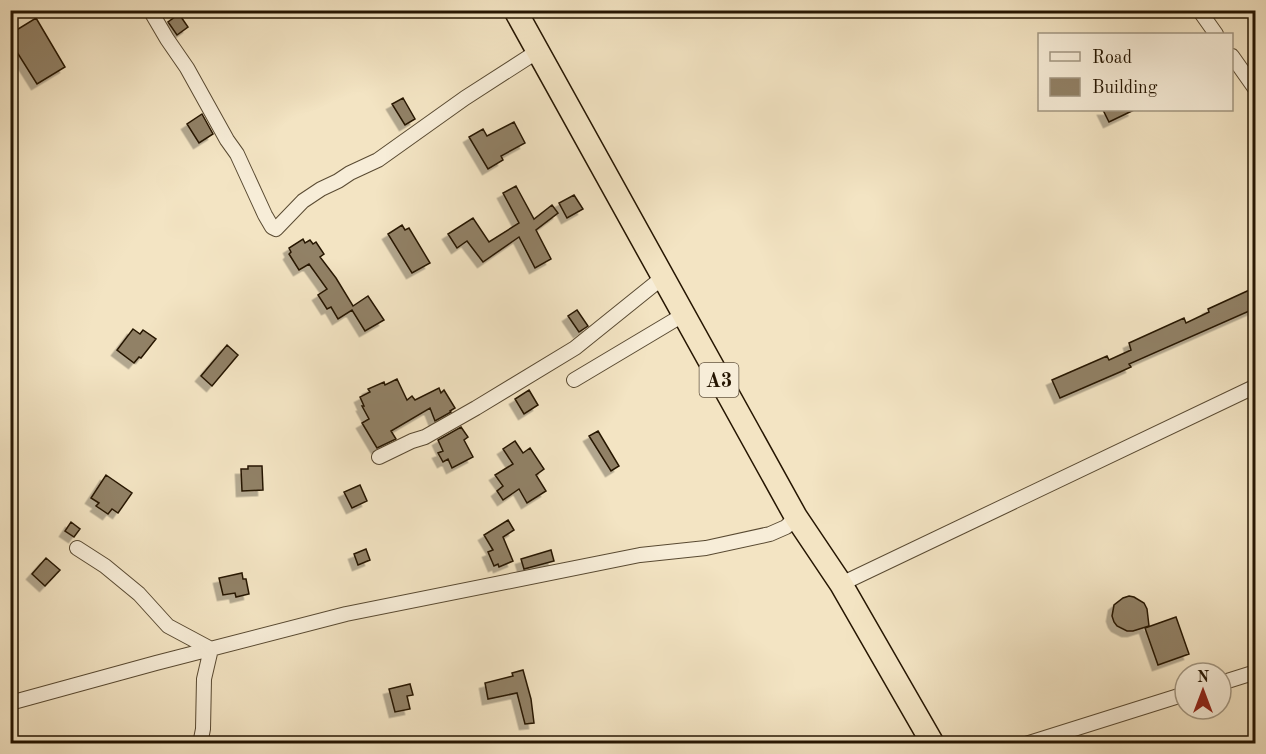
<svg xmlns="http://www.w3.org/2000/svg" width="1266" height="754" font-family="'Old Standard TT',serif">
<defs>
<filter id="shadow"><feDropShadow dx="-5.5" dy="5.5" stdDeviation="0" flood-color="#0004"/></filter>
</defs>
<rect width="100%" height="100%" fill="#f3e4c3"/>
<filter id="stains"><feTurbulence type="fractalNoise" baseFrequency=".00333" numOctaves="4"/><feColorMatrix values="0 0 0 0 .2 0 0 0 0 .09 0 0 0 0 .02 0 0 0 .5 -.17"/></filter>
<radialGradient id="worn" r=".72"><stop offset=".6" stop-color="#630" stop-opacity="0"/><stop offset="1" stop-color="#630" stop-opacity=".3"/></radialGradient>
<!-- building -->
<path fill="#918166" stroke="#261602" stroke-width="1.5" filter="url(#shadow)" d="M 179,14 L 188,27 L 177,35 L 168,22 Z
M 36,18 L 65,67 L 37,84 L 10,41 L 10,34 Z
M 403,98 L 415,119 L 405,125 L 392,104 Z
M 1103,110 L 1134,110 L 1109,122 Z
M 202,114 L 213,134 L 199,143 L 187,124 Z
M 514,122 L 525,143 L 501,156 L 503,160 L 488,169 L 469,137 L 483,129 L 487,136 Z
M 516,186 L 534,219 L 552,205 L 558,213 L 536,230 L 551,259 L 535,268 L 519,237 L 483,262 L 467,241 L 457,248 L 448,234 L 473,218 L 489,242 L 519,223 L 503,193 Z
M 574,195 L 583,209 L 567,218 L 559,203 Z
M 402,225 L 405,230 L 409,228 L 430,263 L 412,273 L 388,234 Z
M 303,239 L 305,243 L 310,240 L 313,244 L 316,242 L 324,254 L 320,257 L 336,278 L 353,306 L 368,296 L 384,320 L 365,331 L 352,310 L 338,319 L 331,307 L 327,309 L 318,295 L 327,289 L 309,264 L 299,270 L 289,254 L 291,252 L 289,248 Z
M 1256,287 L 1256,308 L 1129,364 L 1131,367 L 1120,372 L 1060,398 L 1052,380 L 1107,356 L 1109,360 L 1131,350 L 1129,343 L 1184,318 L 1186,323 L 1209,312 L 1208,309 Z
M 577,310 L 588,326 L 579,332 L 568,316 Z
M 133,329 L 140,334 L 143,330 L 156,339 L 141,358 L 139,357 L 134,363 L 117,350 Z
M 227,345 L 238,355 L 212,386 L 201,376 Z
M 397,379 L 407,400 L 412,396 L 415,400 L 439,388 L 441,393 L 444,390 L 455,408 L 450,411 L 451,412 L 435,421 L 430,408 L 391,431 L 396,439 L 377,448 L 362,423 L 369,419 L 362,406 L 364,406 L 360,397 L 370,392 L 368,389 L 384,382 L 385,385 Z
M 529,390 L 538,405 L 524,414 L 515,399 Z
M 461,427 L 468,437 L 464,440 L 473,457 L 452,468 L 448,459 L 443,462 L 438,453 L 443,451 L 438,440 Z
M 598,431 L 619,466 L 611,471 L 589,436 Z
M 515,441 L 523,453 L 530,448 L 544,469 L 536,475 L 546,491 L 527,503 L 519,489 L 503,500 L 497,491 L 503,486 L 495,475 L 513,464 L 503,449 Z
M 248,466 L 262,466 L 263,490 L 242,491 L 241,469 L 248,469 Z
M 106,475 L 132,493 L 118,513 L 112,509 L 108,514 L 96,506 L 99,503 L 91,498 Z
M 360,485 L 367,501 L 352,508 L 344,492 Z
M 508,520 L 514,530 L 503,537 L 513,561 L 499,567 L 498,564 L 494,566 L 488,552 L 493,550 L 484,535 Z
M 71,522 L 80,529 L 74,537 L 65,531 Z
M 366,549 L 370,560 L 358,565 L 354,554 Z
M 551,550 L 554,561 L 524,569 L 521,559 Z
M 46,558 L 60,570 L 45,586 L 32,574 Z
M 242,573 L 243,579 L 246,579 L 249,594 L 236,597 L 235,593 L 223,595 L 219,578 Z
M 1129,596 L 1134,597 L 1144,603 L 1147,609 L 1149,626 L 1133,631 L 1127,631 L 1117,626 L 1114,622 L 1112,616 L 1114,605 L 1123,598 Z
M 1176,617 L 1189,654 L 1158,665 L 1145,628 Z
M 523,670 L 531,699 L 534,723 L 525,724 L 517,693 L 488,699 L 485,683 L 513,676 L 512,673 Z
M 410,684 L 413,695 L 407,696 L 410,709 L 395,712 L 389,689 Z"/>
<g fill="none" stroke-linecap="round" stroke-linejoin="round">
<defs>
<path id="minor" d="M 150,10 L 167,39 L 187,68 L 227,140 L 237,154 L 265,215 L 272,227 L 276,229 L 303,201 L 321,189 L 338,181 L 350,173 L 378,160 L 465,98 L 538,51
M 1199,10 L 1216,34
M 1232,56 L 1256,90
M 574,380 L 683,315
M 379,457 L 412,441 L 425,437 L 476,408 L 575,348 L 662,278
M 77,548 L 105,566 L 139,594 L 168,626 L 211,649 L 204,679 L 203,729 L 200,744
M 841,584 L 1256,386
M 1221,683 L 1256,672
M 10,703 L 156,663 L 346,614 L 640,555 L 706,548 L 770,534 L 786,527 L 796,517
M 1026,744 L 1185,694"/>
<path id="trunk" d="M 515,10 L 796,517 L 841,584 L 933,744"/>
</defs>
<!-- minor casing -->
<use href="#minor" stroke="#594a32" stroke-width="16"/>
<!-- trunk casing -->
<use href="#trunk" stroke="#261602" stroke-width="25"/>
<!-- minor -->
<use href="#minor" stroke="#f7edd8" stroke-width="14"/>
<!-- trunk -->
<use href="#trunk" stroke="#f3e4c3" stroke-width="22"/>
</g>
<g text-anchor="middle" stroke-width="4.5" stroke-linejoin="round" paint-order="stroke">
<!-- shield labels -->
<rect fill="#f7edd8" stroke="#655642" stroke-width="1.5" x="699.5" y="363" width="39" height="34" rx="4.5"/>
<g font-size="20" font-weight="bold" fill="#261602">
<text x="719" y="387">A3</text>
</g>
</g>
<!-- margin -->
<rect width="1266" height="754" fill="none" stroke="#f3e4c3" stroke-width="36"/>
<rect x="12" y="12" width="1242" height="730" fill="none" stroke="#261602" stroke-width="3"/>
<rect x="18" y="18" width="1230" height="718" fill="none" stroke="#261602" stroke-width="1.5"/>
<!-- legend -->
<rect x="1038" y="33" width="195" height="78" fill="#f7edd8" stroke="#a39782" stroke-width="1.5"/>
<rect x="1050" y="52" width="30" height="9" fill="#f7edd8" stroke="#a39782" stroke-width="1.5"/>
<text x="1092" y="63" font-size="18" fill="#261602">Road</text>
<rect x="1050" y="78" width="30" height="18" fill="#918166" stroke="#a39782" stroke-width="1.5"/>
<text x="1092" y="93" font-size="18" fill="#261602">Building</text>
<!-- north arrow -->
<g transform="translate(1203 691)"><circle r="28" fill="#f7edd8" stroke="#a39782" stroke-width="1.5"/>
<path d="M0-4.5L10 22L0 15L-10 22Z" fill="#8f2418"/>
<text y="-9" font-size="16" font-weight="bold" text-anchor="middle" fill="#261602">N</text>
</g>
<rect width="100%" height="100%" filter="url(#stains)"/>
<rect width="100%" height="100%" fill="url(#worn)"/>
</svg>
